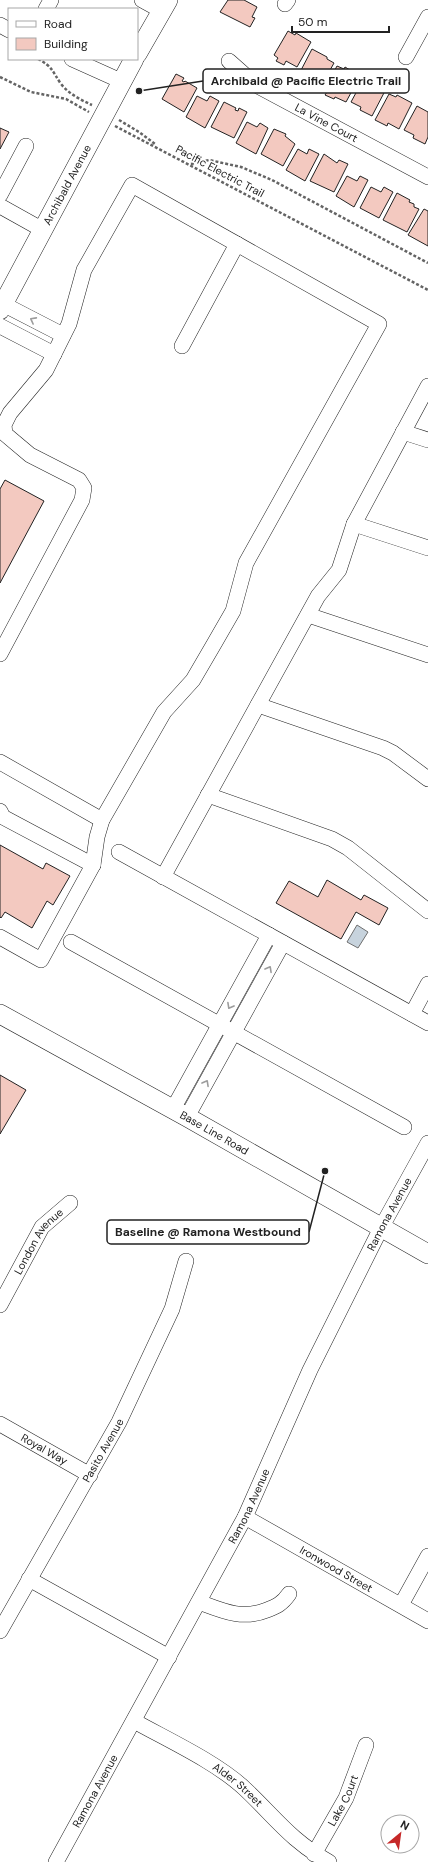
<svg xmlns="http://www.w3.org/2000/svg" width="428" height="1862" font-family="'DM Sans',sans-serif">
<rect width="100%" height="100%" fill="#fff"/>
<!-- water -->
<path fill="#c7d3dd" stroke="#6f6f6f" d="M 357,925 L 368,932 L 358,948 L 347,942 Z"/>
<!-- building -->
<path fill="#f3c9c0" stroke="#222" d="M 228,0 L 244,0 L 257,7 L 252,17 L 255,18 L 250,27 L 220,12 Z
M 288,31 L 295,35 L 296,33 L 311,42 L 297,67 L 286,61 L 284,65 L 276,61 L 278,58 L 274,55 Z
M 312,49 L 327,57 L 327,59 L 334,63 L 320,88 L 308,82 L 309,79 L 299,74 Z
M 337,66 L 344,69 L 345,67 L 360,76 L 346,102 L 335,97 L 334,99 L 325,95 L 327,92 L 324,90 Z
M 176,74 L 184,78 L 182,81 L 184,82 L 185,81 L 197,88 L 184,112 L 162,99 Z
M 364,78 L 386,89 L 372,116 L 360,110 L 361,107 L 351,102 Z
M 389,94 L 396,97 L 397,95 L 412,103 L 399,129 L 388,123 L 387,126 L 375,120 Z
M 197,96 L 207,101 L 210,96 L 219,101 L 205,128 L 186,117 Z
M 224,102 L 236,108 L 235,110 L 238,111 L 239,108 L 247,112 L 234,138 L 211,127 Z
M 417,106 L 428,112 L 428,137 L 425,144 L 413,138 L 414,135 L 404,130 Z
M 247,122 L 257,127 L 260,123 L 268,128 L 256,154 L 236,143 Z
M 0,128 L 9,132 L 0,149 Z
M 274,129 L 286,134 L 285,136 L 295,144 L 283,166 L 261,154 Z
M 298,149 L 307,154 L 309,149 L 319,154 L 305,181 L 286,170 Z
M 324,154 L 337,163 L 339,160 L 348,164 L 334,192 L 310,181 Z
M 347,176 L 357,181 L 360,176 L 368,180 L 354,207 L 336,196 Z
M 371,187 L 381,192 L 384,187 L 393,192 L 379,218 L 360,208 Z
M 397,193 L 410,200 L 409,202 L 414,204 L 414,207 L 419,209 L 407,232 L 383,220 Z
M 424,209 L 428,211 L 428,246 L 408,235 Z
M 5,480 L 44,501 L 0,583 L 0,489 Z
M 0,845 L 43,869 L 46,863 L 70,876 L 53,905 L 47,901 L 32,928 L 5,912 L 1,918 L 0,917 Z
M 327,880 L 361,900 L 364,895 L 388,908 L 379,925 L 356,912 L 341,939 L 276,903 L 289,881 L 318,897 Z
M 0,1075 L 26,1090 L 0,1134 Z"/>
<g fill="none" stroke-linecap="round" stroke-linejoin="round">
<defs>
<g id="minor">
<path d="M 142,0 L 162,11"/>
<path d="M 285,4 L 288,0"/>
<path d="M 46,9 L 51,0"/>
<path d="M 0,25 L 9,30"/>
<path d="M 406,57 L 428,17"/>
<path d="M 72,59 L 121,81"/>
<path id="s1" d="M 229,61 L 256,85 L 428,177"/>
<path d="M 0,195 L 26,146"/>
<path d="M 0,206 L 43,230"/>
<path d="M 3,304 L 63,335"/>
<path d="M 0,326 L 54,354"/>
<path d="M 182,346 L 237,244"/>
<path d="M 403,432 L 428,440"/>
<path d="M 354,524 L 428,548"/>
<path d="M 308,615 L 428,655"/>
<path d="M 0,654 L 82,500 L 84,488 L 79,480 L 30,455 L 5,434 L 4,425 L 10,413 L 46,370 L 69,324 L 84,270 L 132,185 L 379,324 L 246,563 L 233,611 L 214,644 L 193,680 L 164,712 L 102,820 L 97,837 L 93,865 L 41,960 L 0,937"/>
<path d="M 258,705 L 383,748 L 393,753 L 428,779"/>
<path d="M 0,762 L 102,820"/>
<path d="M 208,795 L 332,839 L 348,848 L 428,911"/>
<path d="M 0,811 L 3,817 L 93,865"/>
<path d="M 119,852 L 428,1023"/>
<path d="M 163,877 L 318,596 L 339,570 L 354,524 L 428,386"/>
<path d="M 71,942 L 404,1127"/>
<path d="M 412,1014 L 428,984"/>
<path d="M 173,1109 L 269,935"/>
<path d="M 187,1117 L 283,943"/>
<path id="s2" d="M 0,1305 L 42,1227 L 70,1203"/>
<path id="s3" d="M 0,1424 L 90,1475"/>
<path id="s4" d="M 245,1517 L 428,1621"/>
<path d="M 29,1579 L 169,1657"/>
<path d="M 199,1602 C 223,1611 242,1620 267,1610 C 277,1606 282,1604 289,1594"/>
<path d="M 401,1605 L 428,1556"/>
<path id="s5" d="M 0,1631 L 119,1422 L 172,1309 L 186,1261"/>
<path id="s6" d="M 134,1721 C 168,1740 216,1762 244,1788 C 274,1816 291,1841 329,1862"/>
<path id="s7" d="M 314,1854 L 346,1798 L 366,1745"/>
<path id="s8" d="M 56,1862 L 245,1517 L 310,1370 L 381,1228 L 428,1143"/>
</g>
<g id="major">
<path d="M 137,54 L 168,0"/>
<path id="s9" d="M 0,310 L 134,59"/>
<path id="s10" d="M 0,1014 L 187,1117 L 428,1254"/>
</g>
</defs>
<!-- minor casing -->
<use href="#minor" stroke="#222" stroke-width="16"/>
<!-- major casing -->
<use href="#major" stroke="#222" stroke-width="20"/>
<!-- path -->
<path stroke="#646464" stroke-width="2.5" stroke-dasharray="3 2" stroke-linecap="butt" d="M 38,59 C 53,67 52,71 61,84 C 69,94 81,100 92,105
M 0,77 L 31,92 L 66,99 L 89,112
M 119,120 L 139,132 L 155,144
M 115,126 L 428,290
M 191,164 L 209,160 L 241,167 L 272,180 L 428,263"/>
<!-- minor -->
<use href="#minor" stroke="#fff" stroke-width="15"/>
<!-- major -->
<use href="#major" stroke="#fff" stroke-width="19"/>
</g>
<!-- one-way arrows -->
<defs><path id="oneway-chevron" d="M-2-3.5L2.5 0L-2 3.5" fill="none" stroke-width="1.6" stroke-linecap="round" stroke-linejoin="round"/></defs>
<g stroke="#9c9c9c">
<use href="#oneway-chevron" transform="translate(33 320) rotate(-152)"/>
<use href="#oneway-chevron" transform="translate(269 969) rotate(-61)"/>
<use href="#oneway-chevron" transform="translate(230 1006) rotate(119)"/>
<use href="#oneway-chevron" transform="translate(206 1083) rotate(-61)"/>
</g>
<g text-anchor="middle" stroke-width="3" stroke-linejoin="round" paint-order="stroke">
<!-- street labels -->
<g font-size="11" fill="#222" stroke="#fff">
<text dy="4" stroke="none"><textPath href="#s1" startOffset="116">La Vine Court</textPath></text>
<text transform="translate(220 171) rotate(28)" y="4">Pacific Electric Trail</text>
<text dy="4" stroke="none"><textPath href="#s9" startOffset="142">Archibald Avenue</textPath></text>
<text dy="4" stroke="none"><textPath href="#s10" startOffset="245">Base Line Road</textPath></text>
<text dy="4" stroke="none"><textPath href="#s8" startOffset="729">Ramona Avenue</textPath></text>
<text dy="4" stroke="none"><textPath href="#s2" startOffset="75">London Avenue</textPath></text>
<text dy="4" stroke="none"><textPath href="#s3" startOffset="51">Royal Way</textPath></text>
<text dy="4" stroke="none"><textPath href="#s5" startOffset="208">Pasito Avenue</textPath></text>
<text dy="4" stroke="none"><textPath href="#s8" startOffset="405">Ramona Avenue</textPath></text>
<text dy="4" stroke="none"><textPath href="#s4" startOffset="105">Ironwood Street</textPath></text>
<text dy="4" stroke="none"><textPath href="#s6" startOffset="122">Alder Street</textPath></text>
<text dy="4" stroke="none"><textPath href="#s8" startOffset="81">Ramona Avenue</textPath></text>
<text dy="4" stroke="none"><textPath href="#s7" startOffset="61">Lake Court</textPath></text>
</g>
</g>
<!-- callouts -->
<path fill="none" stroke="#222" stroke-width="1.5" d="M139 91L203 81M325 1171L309 1232"/>
<g fill="#222" stroke="#fff" stroke-width="1.5">
<circle cx="139" cy="91" r="4"/>
<circle cx="325" cy="1171" r="4"/>
</g>
<g fill="#fff" stroke="#222" stroke-width="1.5">
<rect x="203" y="69" width="206" height="24" rx="4"/>
<rect x="107" y="1220" width="202" height="24" rx="4"/>
</g>
<g font-size="12" text-anchor="middle" font-weight="bold" fill="#222">
<text x="306" y="85">Archibald @ Pacific Electric Trail</text>
<text x="208" y="1236">Baseline @ Ramona Westbound</text>
</g>
<!-- legend -->
<rect x="8" y="8" width="130" height="52" fill="#ffffff" stroke="#a7a7a7"/>
<rect x="16" y="21" width="20" height="6" fill="#ffffff" stroke="#a7a7a7"/>
<text x="44" y="28" font-size="12" fill="#222222">Road</text>
<rect x="16" y="38" width="20" height="12" fill="#f3c9c0" stroke="#a7a7a7"/>
<text x="44" y="48" font-size="12" fill="#222222">Building</text>
<!-- north arrow -->
<g transform="translate(400 1834) rotate(29)"><circle r="19" fill="#ffffff" stroke="#a7a7a7"/>
<path d="M0-3L7 15L0 10L-7 15Z" fill="#c62828"/>
<text y="-6" font-size="11" font-weight="bold" text-anchor="middle" fill="#222222">N</text>
</g>
<!-- scale -->
<path d="M292 26v6h97v-6" fill="none" stroke="#222222" stroke-width="2"/>
<text x="298" y="26" font-size="12" fill="#222222" stroke="#ffffff" stroke-width="3" paint-order="stroke">50 m</text>
</svg>
